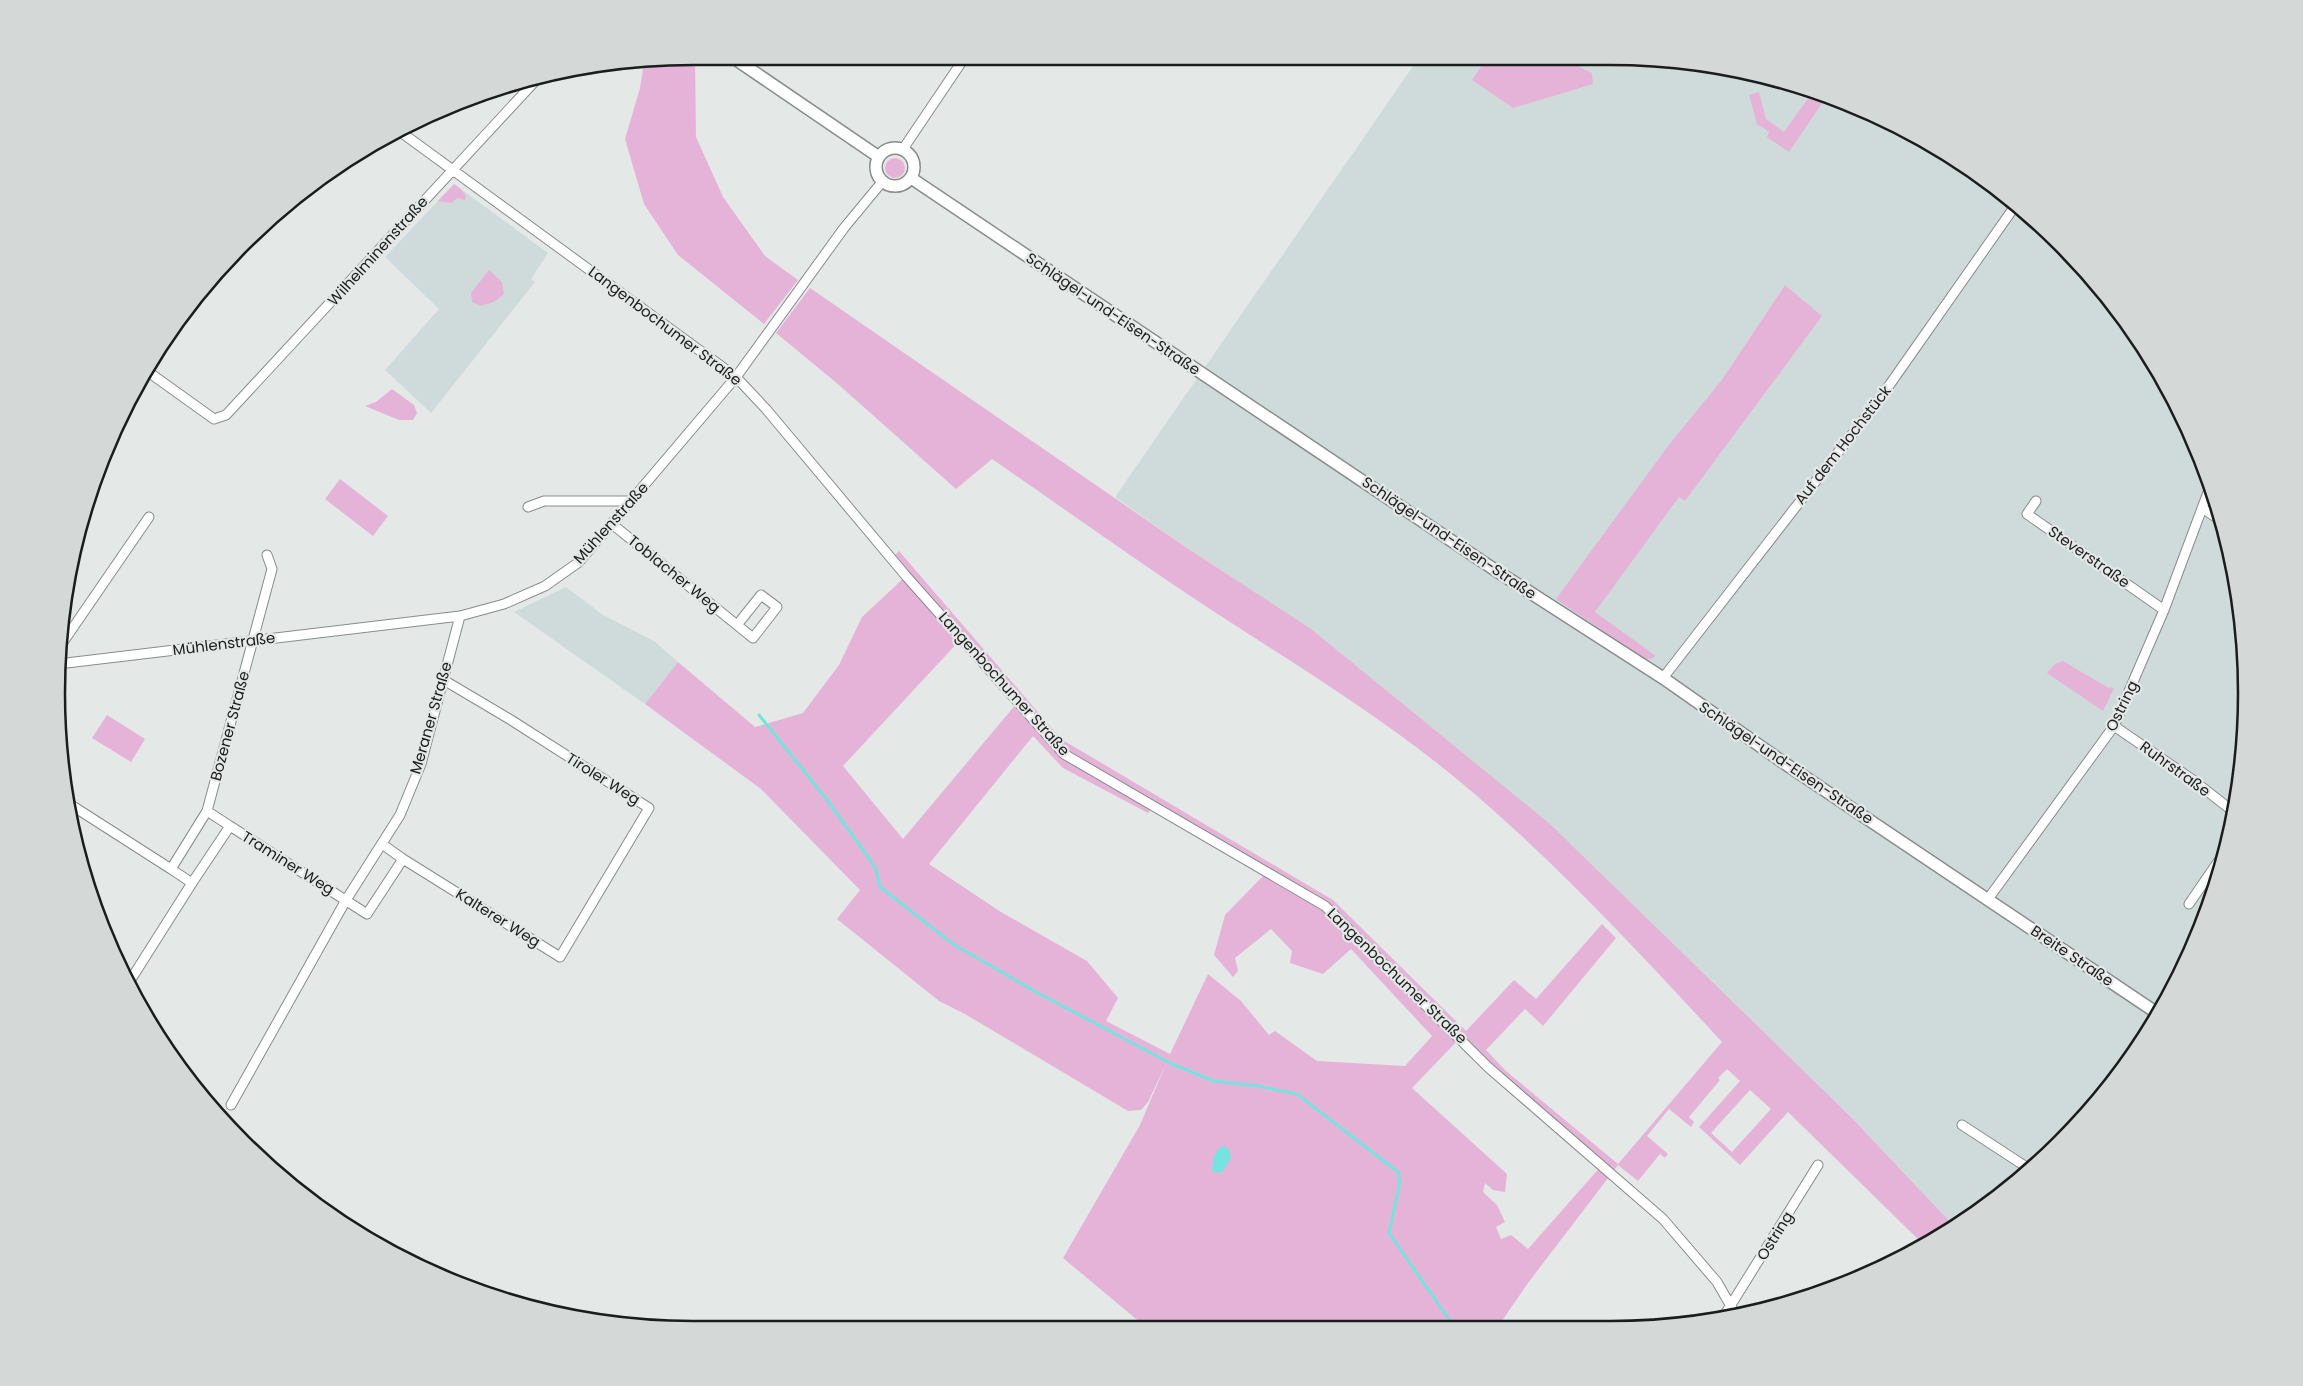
<svg xmlns="http://www.w3.org/2000/svg" width="2303" height="1386" font-family="Poppins,sans-serif">
<rect width="100%" height="100%" fill="#e4e8e7"/>
<!-- built -->
<path fill="#cfdbda" d="M 1652,58 L 1815,90 L 1964,164 L 2060,243 L 2140,339 L 2198,450 L 2235,569 L 2247,693 L 2234,818 L 2198,937 L 2139,1047 L 2030,1172 L 1954,1226 L 1851,1117 L 1550,825 L 1430,728 L 1190,550 L 1115,497 L 1418,59 Z
M 454,184 L 548,253 L 531,279 L 535,282 L 431,413 L 385,370 L 439,309 L 385,257 Z
M 566,587 L 603,615 L 654,641 L 678,662 L 645,704 L 514,612 Z"/>
<!-- green -->
<path fill="#e6b3d8" fill-rule="evenodd" d="M 1487,58 L 1565,58 L 1567,66 L 1575,65 L 1592,73 L 1593,84 L 1513,108 L 1472,80 Z
M 695,61 L 696,137 L 723,197 L 765,256 L 798,280 L 764,324 L 678,255 L 644,204 L 625,139 L 640,88 L 644,62 Z
M 1814,90 L 1827,96 L 1789,152 L 1767,137 L 1769,132 L 1757,124 L 1749,95 L 1759,92 L 1766,119 L 1784,132 Z
M885 168a10 10 0 1 1 20 0a10 10 0 1 1-20 0Z
M 454,184 L 463,191 L 466,197 L 465,200 L 457,198 L 452,203 L 438,201 Z
M 489,270 L 502,282 L 504,294 L 494,302 L 481,306 L 472,302 L 471,293 Z
M 1785,285 L 1822,316 L 1685,501 L 1679,497 L 1595,612 L 1656,656 L 1651,659 L 1643,658 L 1556,599 L 1668,446 L 1721,381 Z
M 810,288 L 1190,550 L 1311,629 L 1550,824 L 1850,1116 L 1954,1226 L 1925,1246 L 1788,1112 L 1740,1165 L 1699,1127 L 1740,1081 L 1727,1069 L 1718,1078 L 1720,1080 L 1689,1117 L 1694,1122 L 1691,1127 L 1669,1109 L 1647,1136 L 1668,1154 L 1665,1158 L 1660,1154 L 1638,1181 L 1618,1165 L 1528,1283 L 1497,1328 L 1147,1328 L 1063,1258 L 1140,1125 L 1166,1064 L 1148,1102 L 1141,1110 L 1128,1111 L 965,1014 L 939,1001 L 837,919 L 860,890 L 761,789 L 645,704 L 678,662 L 755,727 L 803,713 L 839,665 L 862,617 L 906,576 L 892,558 L 899,551 L 1061,739 L 1333,900 L 1466,1031 L 1514,980 L 1536,999 L 1602,924 L 1616,938 L 1543,1026 L 1525,1009 L 1486,1050 L 1506,1071 L 1618,1164 L 1722,1042 C 1638,951 1553,859 1458,780 C 1382,717 1296,665 1213,611 C 1138,562 1066,510 992,459 L 956,489 L 839,385 L 776,333 ZM 961,639 L 1017,703 L 903,839 L 843,766 ZM 1033,736 L 1063,768 L 1148,813 L 1154,805 L 1267,872 L 1225,915 L 1214,955 L 1233,977 L 1238,971 L 1235,958 L 1271,929 L 1292,951 L 1290,963 L 1323,974 L 1351,949 L 1432,1036 L 1405,1066 L 1317,1061 L 1275,1031 L 1269,1035 L 1241,1001 L 1208,974 L 1170,1054 L 1106,1021 L 1118,998 L 1087,961 L 1001,912 L 929,864 ZM 1460,1038 L 1602,1165 L 1528,1249 L 1511,1235 L 1501,1239 L 1496,1227 L 1505,1222 L 1497,1205 L 1483,1192 L 1485,1183 L 1493,1190 L 1505,1192 L 1507,1174 L 1412,1088 ZM 1750,1090 L 1771,1109 L 1732,1152 L 1711,1133 Z
M 392,389 L 414,405 L 417,413 L 413,420 L 399,420 L 365,406 L 376,402 Z
M 340,479 L 388,516 L 373,536 L 325,499 Z
M 2063,661 L 2107,687 L 2114,688 L 2103,711 L 2047,673 L 2055,664 Z
M 107,715 L 145,739 L 131,762 L 92,738 Z"/>
<!-- water -->
<path fill="#77e3de" d="M 1224,1146 L 1229,1149 L 1231,1158 L 1223,1171 L 1216,1173 L 1212,1171 C 1213,1160 1213,1150 1224,1146 Z"/>
<g fill="none" stroke-linecap="round" stroke-linejoin="round">
<!-- stream -->
<path stroke="#77e3de" stroke-width="3" d="M 759,715 L 824,796 L 864,851 L 876,869 L 880,887 L 953,944 L 1038,993 L 1172,1064 L 1214,1081 L 1258,1086 L 1297,1094 L 1398,1172 L 1400,1182 L 1389,1233 L 1455,1328"/>
<defs>
<path id="minor" d="M 398,130 L 736,377 L 766,409 L 906,576 L 1064,754 L 1325,906 L 1489,1068 L 1663,1219 L 1717,1282 L 1736,1315
M 903,149 L 963,60
M 147,371 L 214,419 L 226,415 L 538,78
M 2036,501 L 2027,514 L 2164,610
M 528,507 L 544,501 L 631,501
M 2202,508 L 2220,520
M 612,524 C 659,562 706,600 753,638 L 777,607 L 761,595 L 737,625
M 59,648 L 149,517
M 58,664 L 460,616 L 504,604 L 545,586 L 579,562 L 736,377 L 844,228 L 882,182
M 1663,678 L 1881,397 L 2015,206
M 2114,726 L 2193,780 L 2235,813
M 68,803 L 171,869
M 207,811 L 230,826 L 192,883 L 171,869 L 207,811 L 272,569 L 267,555
M 230,826 L 367,914 L 403,859 L 382,844
M 403,859 L 560,957 L 649,808 L 511,720 L 442,679
M 1988,899 L 2114,726 L 2164,610 L 2210,487
M 2189,904 L 2224,853
M 128,984 L 192,883
M 231,1105 L 346,900 L 400,815 L 421,764 L 460,616
M 1962,1125 L 2031,1170
M 1724,1316 L 1818,1165"/>
<path id="tertiary" d="M 738,61 L 879,157
M876 167a19 19 0 1 1 38 0a19 19 0 1 1-38 0Z
M 911,178 L 1495,570 L 1663,678 L 1787,765 L 2157,1013"/>
</defs>
<!-- minor casing -->
<use href="#minor" stroke="#888c8b" stroke-width="11"/>
<!-- tertiary casing -->
<use href="#tertiary" stroke="#888c8b" stroke-width="14"/>
<!-- minor -->
<use href="#minor" stroke="#fff" stroke-width="9"/>
<!-- tertiary -->
<use href="#tertiary" stroke="#fff" stroke-width="11"/>
</g>
<g text-anchor="middle" stroke-width="4.5" stroke-linejoin="round" paint-order="stroke">
<!-- street labels -->
<g font-size="15" fill="#1b1c1c" stroke="#e4e8e7">
<text transform="translate(378 251) rotate(-48)" y="5">Wilhelminenstraße</text>
<text transform="translate(1113 314) rotate(34)" y="5">Schlägel-und-Eisen-Straße</text>
<text transform="translate(665 326) rotate(37)" y="5">Langenbochumer Straße</text>
<text transform="translate(1843 445) rotate(-52)" y="5">Auf dem Hochstück</text>
<text transform="translate(611 523) rotate(-48)" y="5">Mühlenstraße</text>
<text transform="translate(1449 538) rotate(34)" y="5">Schlägel-und-Eisen-Straße</text>
<text transform="translate(2089 557) rotate(35)" y="5">Steverstraße</text>
<text transform="translate(674 574) rotate(39)" y="5">Toblacher Weg</text>
<text transform="translate(224 644) rotate(-7)" y="5">Mühlenstraße</text>
<text transform="translate(1004 684) rotate(48)" y="5">Langenbochumer Straße</text>
<text transform="translate(2122 706) rotate(-64)" y="5">Ostring</text>
<text transform="translate(431 718) rotate(-74)" y="5">Meraner Straße</text>
<text transform="translate(230 726) rotate(-75)" y="5">Bozener Straße</text>
<text transform="translate(1786 763) rotate(34)" y="5">Schlägel-und-Eisen-Straße</text>
<text transform="translate(2175 769) rotate(36)" y="5">Ruhrstraße</text>
<text transform="translate(603 779) rotate(32)" y="5">Tiroler Weg</text>
<text transform="translate(288 863) rotate(32)" y="5">Traminer Weg</text>
<text transform="translate(498 918) rotate(32)" y="5">Kalterer Weg</text>
<text transform="translate(2072 956) rotate(34)" y="5">Breite Straße</text>
<text transform="translate(1397 976) rotate(44)" y="5">Langenbochumer Straße</text>
<text transform="translate(1775 1236) rotate(-58)" y="5">Ostring</text>
</g>
</g>
<!-- crop -->
<path d="M0 0H2303V1386H0ZM693 65H1610A628 628 0 0 1 2238 693V693A628 628 0 0 1 1610 1321H693A628 628 0 0 1 65 693V693A628 628 0 0 1 693 65Z" fill="#d4d8d7" fill-rule="evenodd"/>
<path fill="none" stroke="#1b1c1c" stroke-width="2.5" d="M693 65H1610A628 628 0 0 1 2238 693V693A628 628 0 0 1 1610 1321H693A628 628 0 0 1 65 693V693A628 628 0 0 1 693 65Z"/>
</svg>
